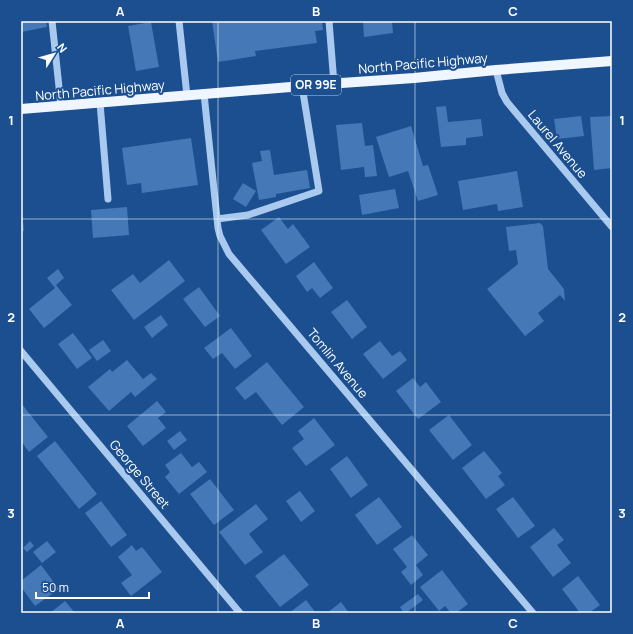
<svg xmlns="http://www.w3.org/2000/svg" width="633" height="634" font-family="Manrope,sans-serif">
<rect width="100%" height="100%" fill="#1b4f8f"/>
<!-- building -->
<path fill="#4478b7" d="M 21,21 L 46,21 L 47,27 L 21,32 Z
M 212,21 L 322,21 L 323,30 L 315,31 L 317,43 L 255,51 L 256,56 L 218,62 Z
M 363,21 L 392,21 L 393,33 L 364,37 Z
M 151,22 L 159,67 L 136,71 L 128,26 Z
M 446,106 L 448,122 L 481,119 L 483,136 L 466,138 L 466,145 L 441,147 L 436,107 Z
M 581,116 L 584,136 L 557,139 L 554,119 Z
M 612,116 L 612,168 L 594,170 L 590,117 Z
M 362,123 L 365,146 L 373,145 L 377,176 L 365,177 L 364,167 L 341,170 L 336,125 Z
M 411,126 L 423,166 L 428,165 L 438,195 L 418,201 L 408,171 L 389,177 L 376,137 Z
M 191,138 L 198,185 L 142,193 L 141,183 L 127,185 L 122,148 Z
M 270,150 L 274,175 L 307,170 L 310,188 L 276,194 L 276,197 L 259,200 L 252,163 L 262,161 L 260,151 Z
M 517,171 L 523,207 L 498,211 L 497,204 L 463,210 L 458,181 Z
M 243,183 L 256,191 L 246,207 L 233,199 Z
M 395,189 L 399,208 L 362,215 L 359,195 Z
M 127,207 L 129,235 L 93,238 L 91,210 Z
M 21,213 L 22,213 L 24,231 L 21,231 Z
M 279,217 L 288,229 L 293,224 L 310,247 L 286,264 L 261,230 Z
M 540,223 L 543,226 L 548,269 L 564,289 L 565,301 L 560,295 L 538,313 L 544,321 L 525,336 L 487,289 L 518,264 L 516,250 L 509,251 L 506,227 Z
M 169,260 L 185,281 L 134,320 L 111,290 L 133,274 L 140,283 Z
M 314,262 L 333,288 L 320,298 L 312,288 L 307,292 L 296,276 Z
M 58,269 L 64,278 L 56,285 L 72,305 L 44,328 L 29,309 L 55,288 L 47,278 Z
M 199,287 L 220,316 L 205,327 L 183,299 Z
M 347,300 L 367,327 L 352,339 L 331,312 Z
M 161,315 L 168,325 L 152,338 L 144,327 Z
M 231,328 L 252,356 L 235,369 L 222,353 L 213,359 L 204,348 Z
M 73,333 L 92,358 L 77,369 L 58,344 Z
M 103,340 L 111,351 L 97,361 L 89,350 Z
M 380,341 L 392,356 L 400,351 L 407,360 L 383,379 L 363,354 Z
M 127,360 L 143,379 L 151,373 L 157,379 L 135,397 L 131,392 L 109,411 L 88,387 L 110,369 L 112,372 Z
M 267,362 L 304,407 L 282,425 L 256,392 L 245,400 L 235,388 Z
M 413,378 L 420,387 L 426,382 L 441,402 L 418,419 L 396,391 Z
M 157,401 L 166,412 L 158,418 L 166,428 L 143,446 L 127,426 Z
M 21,403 L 48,437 L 29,452 L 21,441 Z
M 449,415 L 472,445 L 453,460 L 429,430 Z
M 314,418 L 335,445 L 306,466 L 292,448 L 304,439 L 298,431 Z
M 180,431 L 187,440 L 174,450 L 167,441 Z
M 55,441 L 97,494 L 79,509 L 37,456 Z
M 484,451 L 502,473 L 498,476 L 505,485 L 486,499 L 462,468 Z
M 181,453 L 192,467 L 199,462 L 207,472 L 179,494 L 165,477 L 170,472 L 165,465 Z
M 347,456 L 368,485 L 351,498 L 330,469 Z
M 210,479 L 234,510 L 214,525 L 190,494 Z
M 300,491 L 315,511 L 301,522 L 286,501 Z
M 379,497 L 402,527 L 377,545 L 355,515 Z
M 513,497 L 535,526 L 518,538 L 496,509 Z
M 101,501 L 127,535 L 111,547 L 85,513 Z
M 256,504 L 268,519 L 249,534 L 263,552 L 245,565 L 219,532 Z
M 554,528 L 564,540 L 557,545 L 571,563 L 553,577 L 530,547 Z
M 412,535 L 428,555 L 416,565 L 423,575 L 411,585 L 401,572 L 407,567 L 393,549 Z
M 30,541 L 34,546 L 27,552 L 23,548 Z
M 47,541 L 56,552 L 42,563 L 33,552 Z
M 132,545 L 136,551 L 142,547 L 162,572 L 131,596 L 121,583 L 132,575 L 118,557 Z
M 284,554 L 309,585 L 280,607 L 255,576 Z
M 41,565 L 59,589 L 35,606 L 21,587 L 21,581 Z
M 442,570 L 468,604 L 456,613 L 451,613 L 445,606 L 439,611 L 420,587 Z
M 578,576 L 600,605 L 589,613 L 580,613 L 562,589 Z
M 418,594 L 423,600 L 406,613 L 404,613 L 400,607 Z
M 306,600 L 316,613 L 289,613 Z
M 65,601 L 75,613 L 50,613 Z
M 341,602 L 349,613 L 327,613 Z"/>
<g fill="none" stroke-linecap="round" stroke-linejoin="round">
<!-- minor -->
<path stroke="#a9c9ee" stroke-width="7" d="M 52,21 L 61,106
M 179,21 L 187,96
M 329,21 L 334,84
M 496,70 L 502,93 L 507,102 L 612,227
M 204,94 L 218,228 L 220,236 L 229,254 L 533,613
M 100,103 L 108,199
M 217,219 L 248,215 L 319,191 L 302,86
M 21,351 L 240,613"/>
<!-- major -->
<path stroke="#f0f6ff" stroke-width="10" d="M 21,109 L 327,84 L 414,78 L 496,70 L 612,61"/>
</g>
<!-- grid -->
<path fill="none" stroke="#fff" stroke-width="1" stroke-opacity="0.55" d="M 218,21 L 218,613M 415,21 L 415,613M 21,219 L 612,219M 21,415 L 612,415"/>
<g text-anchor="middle" stroke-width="4" stroke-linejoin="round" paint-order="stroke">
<!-- shield labels -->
<rect fill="#1b4f8f" stroke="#bbcadd" stroke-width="1" x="291" y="75" width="50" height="20" rx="3"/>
<g font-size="12" font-weight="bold" fill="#fff">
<text x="316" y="89">OR 99E</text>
</g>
<!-- street labels -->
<g font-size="13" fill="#fff" stroke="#1b4f8f">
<text transform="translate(423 63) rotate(-5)" y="5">North Pacific Highway</text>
<text transform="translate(100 90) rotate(-5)" y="5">North Pacific Highway</text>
<text transform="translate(558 144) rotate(50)" y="5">Laurel Avenue</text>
<text transform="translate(338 363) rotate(50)" y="5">Tomlin Avenue</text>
<text transform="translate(140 474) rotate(50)" y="5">George Street</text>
</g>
</g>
<!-- border -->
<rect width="633" height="634" fill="none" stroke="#1b4f8f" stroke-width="44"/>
<!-- north arrow -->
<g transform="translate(54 54) rotate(53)" stroke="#1b4f8f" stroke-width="3" paint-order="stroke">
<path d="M0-3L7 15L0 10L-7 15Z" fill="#ffffff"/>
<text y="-6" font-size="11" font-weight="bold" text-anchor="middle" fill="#ffffff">N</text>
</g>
<!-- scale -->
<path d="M36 592v6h113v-6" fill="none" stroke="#ffffff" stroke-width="2"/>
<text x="42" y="592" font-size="12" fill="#ffffff" stroke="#1b4f8f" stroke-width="3" paint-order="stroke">50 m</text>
<rect x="22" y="22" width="589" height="590" fill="none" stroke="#fff" stroke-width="1.5"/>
<g font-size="13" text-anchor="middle" font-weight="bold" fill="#fff">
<text x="120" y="16">A</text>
<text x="316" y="16">B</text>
<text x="513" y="16">C</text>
<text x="11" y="125">1</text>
<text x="622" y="125">1</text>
<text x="11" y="322">2</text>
<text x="622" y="322">2</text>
<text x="11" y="518">3</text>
<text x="622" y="518">3</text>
<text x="120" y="628">A</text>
<text x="316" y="628">B</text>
<text x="513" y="628">C</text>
</g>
</svg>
